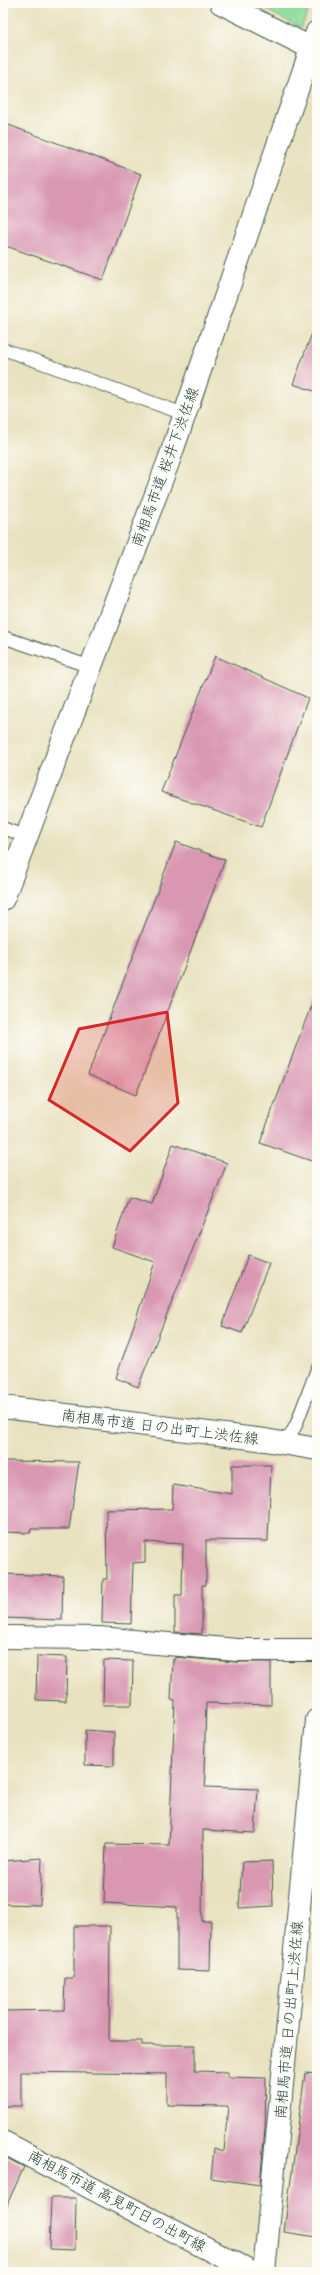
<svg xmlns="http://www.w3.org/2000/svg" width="320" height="2275" font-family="Sriracha,'Klee One',sans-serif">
<rect width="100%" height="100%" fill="#fdfcf7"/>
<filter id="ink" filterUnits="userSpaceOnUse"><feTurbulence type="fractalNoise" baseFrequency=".025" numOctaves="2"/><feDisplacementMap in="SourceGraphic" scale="8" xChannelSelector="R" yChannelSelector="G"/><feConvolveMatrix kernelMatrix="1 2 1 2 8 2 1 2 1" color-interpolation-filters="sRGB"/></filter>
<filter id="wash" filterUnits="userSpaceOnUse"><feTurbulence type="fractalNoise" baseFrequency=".012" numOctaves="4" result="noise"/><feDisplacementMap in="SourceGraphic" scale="16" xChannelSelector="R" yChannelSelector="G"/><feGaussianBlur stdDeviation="0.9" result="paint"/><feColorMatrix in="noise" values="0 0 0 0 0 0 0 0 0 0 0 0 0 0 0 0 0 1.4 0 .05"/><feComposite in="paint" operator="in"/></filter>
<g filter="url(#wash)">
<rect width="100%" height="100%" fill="#e9e2c0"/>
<!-- green -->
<path fill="#91df9d" stroke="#588e68" d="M 253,3 L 312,3 L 301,28 Z"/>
<g id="blocks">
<!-- building -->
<path fill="#d997b2" d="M 3,123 L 141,174 L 103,280 L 3,245 Z
M 315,325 L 317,325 L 317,392 L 293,384 Z
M 215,656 L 308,698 L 261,827 L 161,792 Z
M 176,842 L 225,860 L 136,1095 L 88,1075 Z
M 315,995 L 317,996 L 317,1163 L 260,1143 Z
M 173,1144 L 227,1163 L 138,1387 L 116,1378 L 155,1262 L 112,1247 L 129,1197 L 152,1204 Z
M 248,1255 L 269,1263 L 242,1333 L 222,1326 Z
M 3,1461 L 79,1462 L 69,1529 L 31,1529 L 30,1533 L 3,1532 Z
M 232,1465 L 271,1465 L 268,1541 L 206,1540 L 206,1585 L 202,1585 L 202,1634 L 175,1632 L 175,1595 L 182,1595 L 183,1544 L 145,1542 L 145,1562 L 133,1563 L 131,1624 L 102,1623 L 103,1579 L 107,1579 L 106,1510 L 172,1509 L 173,1485 L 232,1494 Z
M 3,1574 L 63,1576 L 62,1620 L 3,1618 Z
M 37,1656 L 67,1657 L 66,1701 L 36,1700 Z
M 175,1657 L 236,1662 L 271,1662 L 271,1705 L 206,1703 L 204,1774 L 206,1775 L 205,1787 L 258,1789 L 255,1833 L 203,1830 L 202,1921 L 211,1921 L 210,1971 L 177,1970 L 177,1907 L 104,1903 L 106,1844 L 169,1845 L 175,1700 L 171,1700 L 173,1659 L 175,1660 Z
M 104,1660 L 133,1661 L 132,1705 L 103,1705 Z
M 85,1730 L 114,1732 L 114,1766 L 85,1765 Z
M 42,1858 L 40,1905 L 3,1904 L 3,1861 Z
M 272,1861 L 273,1906 L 239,1908 L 242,1862 Z
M 74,1926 L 110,1926 L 109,2041 L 142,2041 L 142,2045 L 195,2045 L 195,2071 L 228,2072 L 228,2077 L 266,2078 L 265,2128 L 260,2185 L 211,2178 L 214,2148 L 224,2151 L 228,2106 L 167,2105 L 167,2074 L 21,2072 L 21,2106 L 3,2106 L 3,2011 L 64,2010 L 65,1978 L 74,1978 Z
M 305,2073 L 317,2074 L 317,2237 L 284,2232 Z
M 3,2156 L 24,2167 L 3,2213 Z
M 51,2198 L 76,2198 L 75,2250 L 49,2249 Z"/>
</g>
</g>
<g filter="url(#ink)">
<use href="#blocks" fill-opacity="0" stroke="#3d5649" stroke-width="1"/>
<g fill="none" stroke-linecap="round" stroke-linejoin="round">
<defs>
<path id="service" d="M 3,349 L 184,414
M 3,637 L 91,667
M 3,828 L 27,837
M 286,1443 L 296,1425 L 317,1369"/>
<path id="minor" d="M 221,3 L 317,51
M 3,1407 L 265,1440 L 317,1449
M 3,1637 L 99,1638 L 237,1650 L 317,1650
M 3,2142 L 252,2272
M 264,2272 L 317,1720"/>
<path id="tertiary" d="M 3,899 L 169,460 L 317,32"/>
</defs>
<!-- service casing -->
<use href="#service" stroke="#3d5649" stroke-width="14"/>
<!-- minor casing -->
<use href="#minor" stroke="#3d5649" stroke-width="24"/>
<!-- tertiary casing -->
<use href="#tertiary" stroke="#3d5649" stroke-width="24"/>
<!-- service -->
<use href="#service" stroke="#fff" stroke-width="12"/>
<!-- minor -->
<use href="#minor" stroke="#fff" stroke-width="22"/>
<!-- tertiary -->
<use href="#tertiary" stroke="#fff" stroke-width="22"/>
</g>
</g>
<!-- marked area -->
<path fill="#d62828" fill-opacity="0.2" stroke="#d62828" stroke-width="3" stroke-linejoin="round" d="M 167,1012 L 178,1103 L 130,1151 L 49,1100 L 79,1029 Z"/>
<g text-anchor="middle" stroke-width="3.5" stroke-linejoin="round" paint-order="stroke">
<!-- street labels -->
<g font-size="15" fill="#1f3d34" stroke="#fdfcf7">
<text transform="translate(165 467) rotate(-70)" y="5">南相馬市道 桜井下渋佐線</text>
<text transform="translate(160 1427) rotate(7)" y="5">南相馬市道 日の出町上渋佐線</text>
<text transform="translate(289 2020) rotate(-85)" y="5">南相馬市道 日の出町上渋佐線</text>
<text transform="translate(117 2201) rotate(28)" y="5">南相馬市道 高見町日の出町線</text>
</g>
</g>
<!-- margin -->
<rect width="320" height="2275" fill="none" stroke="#fdfcf7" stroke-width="16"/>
</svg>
